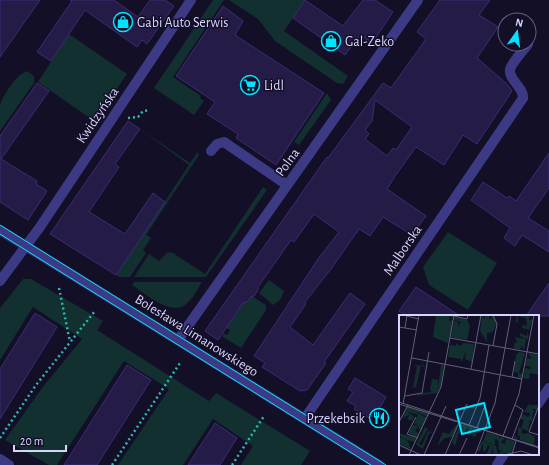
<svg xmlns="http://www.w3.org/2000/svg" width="549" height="465" font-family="'Alegreya Sans',sans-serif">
<rect width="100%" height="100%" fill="#130f26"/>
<!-- green -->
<path fill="#12302f" d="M 213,0 L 224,0 L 173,77 L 201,96 L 200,98 L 204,101 L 194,115 L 154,88 Z
M 229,0 L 305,0 L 284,31 L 348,76 L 343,84 L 337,83 L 275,41 L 258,19 Z
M 69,34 L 127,74 L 94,121 L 38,82 Z
M 27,71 L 34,76 L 34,83 L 0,131 C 0,123 0,112 0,105 C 4,94 16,75 27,71 Z
M 327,93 L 331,100 L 299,145 L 294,142 Z
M 140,129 L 190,163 L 198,152 L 199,155 L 146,235 L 151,238 L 143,250 L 146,253 L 130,277 L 119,277 L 116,275 L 189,165 Z
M 263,187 L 267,190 L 206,277 L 134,277 L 149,254 L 159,261 L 168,252 L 173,253 L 205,274 Z
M 448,232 L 497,263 L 468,310 L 429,285 L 423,267 Z
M 23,279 L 31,279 L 103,321 L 97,330 L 209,401 L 216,393 L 310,451 L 301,465 L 241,465 L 253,446 L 213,419 L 183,465 L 118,465 L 169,389 L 124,361 L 57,465 L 49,465 L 5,440 L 42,388 L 82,339 L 33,307 L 0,360 L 0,308 Z
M 269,280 L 284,291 L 280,300 L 273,305 L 259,293 Z
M 134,282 L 202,282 C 197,290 192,300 185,305 C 171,316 144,293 132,285 Z
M 252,296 L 266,305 L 266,310 L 241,348 L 223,337 L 223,333 L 227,335 L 230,330 L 226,328 L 239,310 L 237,304 L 240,299 L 247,302 Z"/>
<!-- building -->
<path fill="#241b47" stroke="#3b2d73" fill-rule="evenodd" d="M 0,0 L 40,0 L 0,57 Z
M 70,0 L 114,0 L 138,17 L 150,0 L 165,0 L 174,6 L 147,44 L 142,40 L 137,47 L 85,10 L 51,61 L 37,52 L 72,1 Z
M 305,0 L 343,26 L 363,0 L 375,0 L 393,12 L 372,43 L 360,35 L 345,55 L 293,18 Z
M 440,0 L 490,0 L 479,15 L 498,27 L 477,58 L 507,84 L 512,91 L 477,144 L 463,135 L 444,165 L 416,147 L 395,176 L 387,189 L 426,216 L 412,235 L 383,217 L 370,236 L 359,229 L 331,269 L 305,302 L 306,304 L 290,327 L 313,345 L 350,293 L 365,304 L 324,362 L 326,363 L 307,390 L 300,391 L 262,367 L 265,363 L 254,356 L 318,259 L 339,232 L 314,214 L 294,242 L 291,240 L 258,287 L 258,290 L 254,296 L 251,297 L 247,302 L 243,303 L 218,340 L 205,331 L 327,157 L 328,158 L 383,83 L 391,88 L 426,39 L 417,32 ZM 375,100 L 412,127 L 396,150 L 393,148 L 387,156 L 365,139 L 369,134 L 365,130 L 372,121 Z
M 223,6 L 243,21 L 235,35 L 324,93 L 276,165 L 236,138 L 238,134 L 207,114 L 215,102 L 176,76 Z
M 37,83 L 49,91 L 1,159 L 37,181 L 36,184 L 47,191 L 28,220 L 0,202 L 0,136 Z
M 128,121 L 140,129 L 115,164 L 119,167 L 89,212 L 125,234 L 153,193 L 165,202 L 116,275 L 50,234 Z
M 549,153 L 549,188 L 528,218 L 549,231 L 549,252 L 522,235 L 515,246 L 504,238 L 510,228 L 471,200 L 483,182 L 507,198 L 509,196 L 516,201 Z
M 549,283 L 549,316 L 526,316 Z
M 416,287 L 460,316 L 407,316 L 399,311 Z
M 35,313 L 57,327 L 0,419 L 0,369 Z
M 127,365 L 151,380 L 97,465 L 64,465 Z
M 355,378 L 386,397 L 373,420 L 354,409 L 356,406 L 347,401 L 353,392 L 348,389 Z
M 215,423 L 237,438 L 220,465 L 188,465 Z"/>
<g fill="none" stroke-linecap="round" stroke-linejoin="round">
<!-- path -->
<path stroke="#2fb8b0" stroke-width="2.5" stroke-dasharray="2 3" stroke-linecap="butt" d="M 128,118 L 138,117 L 143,111 L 150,110
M 59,288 L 70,342
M 0,438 L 36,385 L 95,311
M 112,465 L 180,363
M 232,465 L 264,416"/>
<!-- service -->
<path stroke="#3d3a85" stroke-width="10" d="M 523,98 C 524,87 508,80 510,69 C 513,61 523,51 528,44
M 211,151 L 217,144 L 224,142 L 287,185
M 0,459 L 9,465"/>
<!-- minor -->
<path stroke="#3d3a85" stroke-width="10" d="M 0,281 L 40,227 L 191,0
M 178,340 L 418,0
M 538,404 L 549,388
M 305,418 L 523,98
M 497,465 L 504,454"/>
<!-- tertiary -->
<path stroke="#3d3a85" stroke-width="10" d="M 0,230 L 379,465"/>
<!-- tram -->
<path stroke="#00e5ff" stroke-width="1" d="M 0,225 L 386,465
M 0,234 L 371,465"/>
</g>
<!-- icons -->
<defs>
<symbol id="shop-ring" viewBox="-11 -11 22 22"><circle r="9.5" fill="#130f26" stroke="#00e5ff" stroke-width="1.5"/><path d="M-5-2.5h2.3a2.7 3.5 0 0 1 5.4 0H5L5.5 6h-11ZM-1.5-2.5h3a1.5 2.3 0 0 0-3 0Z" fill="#00e5ff"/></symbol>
<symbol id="supermarket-ring" viewBox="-11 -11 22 22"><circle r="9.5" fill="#130f26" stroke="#00e5ff" stroke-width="1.5"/><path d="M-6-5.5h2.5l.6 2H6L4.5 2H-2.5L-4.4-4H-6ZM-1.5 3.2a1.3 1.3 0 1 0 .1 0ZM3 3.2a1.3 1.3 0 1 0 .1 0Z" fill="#00e5ff"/></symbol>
<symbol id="restaurant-ring" viewBox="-11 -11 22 22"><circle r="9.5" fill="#130f26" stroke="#00e5ff" stroke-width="1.5"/><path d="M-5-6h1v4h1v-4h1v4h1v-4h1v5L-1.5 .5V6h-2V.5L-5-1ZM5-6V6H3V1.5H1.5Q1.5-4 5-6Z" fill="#00e5ff"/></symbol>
</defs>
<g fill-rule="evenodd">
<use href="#shop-ring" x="112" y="11" width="22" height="22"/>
<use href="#shop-ring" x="320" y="30" width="22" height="22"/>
<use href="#supermarket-ring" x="239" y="74" width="22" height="22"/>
<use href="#restaurant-ring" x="368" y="407" width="22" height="22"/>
</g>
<g text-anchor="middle" stroke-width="3" stroke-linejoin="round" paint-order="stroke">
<!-- poi labels -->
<g font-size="14" fill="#d9d4ff" stroke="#130f26" text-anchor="start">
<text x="137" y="27">Gabi Auto Serwis</text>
<text x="345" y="46">Gal-Zeko</text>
<text x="264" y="90">Lidl</text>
<text x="365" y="423" text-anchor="end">Przekebsik</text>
</g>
<!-- street labels -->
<g font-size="14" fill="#d9d4ff" stroke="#130f26">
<text transform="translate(97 115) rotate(-56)" y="5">Kwidzyńska</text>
<text transform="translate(287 162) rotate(-54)" y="5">Polna</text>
<text transform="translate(402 250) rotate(-56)" y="5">Malborska</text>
<text transform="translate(197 335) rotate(32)" y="5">Bolesława Limanowskiego</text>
</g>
</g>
<!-- overview -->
<g transform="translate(399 315)">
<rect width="140" height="140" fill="#130f26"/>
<path d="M 37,0 L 53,0 L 54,4 L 51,1 L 50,6 L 54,5 L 49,28 L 34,22 ZM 83,0 L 86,4 L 86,0 L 90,0 L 91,5 L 94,0 L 97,9 L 94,17 L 88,18 L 88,27 L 81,16 ZM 118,0 L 131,0 L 130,5 L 133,5 L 130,15 L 123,13 L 123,10 L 128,11 L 127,3 L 119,1 L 119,7 L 113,6 L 117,6 ZM 56,2 L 68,5 L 71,11 L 68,25 L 52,22 L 55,6 L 59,7 L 59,11 L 62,7 L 55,5 ZM 129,15 L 129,25 L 127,23 L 125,36 L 123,30 L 121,35 L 115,33 L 115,28 L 118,28 L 116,22 L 126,24 L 121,21 L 121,18 L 128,21 ZM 57,28 L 62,31 L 64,28 L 75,29 L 73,47 L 66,44 L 67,36 L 63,46 L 58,45 L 62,46 L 62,44 L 49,42 L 51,30 L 57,31 ZM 120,37 L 126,38 L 120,58 L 124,59 L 123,63 L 119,62 L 119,58 L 115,57 L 117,40 ZM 129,38 L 140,40 L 140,60 L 131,58 L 130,64 L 124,63 L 126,53 L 131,54 L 132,52 L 126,51 L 128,43 L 133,44 ZM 24,46 L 27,47 L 24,46 L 24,50 L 27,52 L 22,51 L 17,72 L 23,73 L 8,72 L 14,72 L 18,51 L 13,49 L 23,51 ZM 42,49 L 45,50 L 42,70 L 38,78 L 16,81 L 23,78 L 35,77 L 31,76 L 33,64 L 39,65 L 39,74 ZM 130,88 L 130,90 L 139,90 L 137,96 L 136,94 L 133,94 L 136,97 L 134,97 L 133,106 L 131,105 L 129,116 L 122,113 L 125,105 L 121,104 L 123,99 L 129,102 L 131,100 L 131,98 L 125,97 ZM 9,91 L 30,99 L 26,98 L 30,100 L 29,102 L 11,94 L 28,103 L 22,117 L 19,112 L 17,115 L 19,117 L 14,114 L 20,119 L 19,123 L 9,118 L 14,110 L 23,112 L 15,109 L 19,100 L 7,96 L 15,101 L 13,106 L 8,104 L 11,99 L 3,104 ZM 61,109 L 79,114 L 76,122 L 73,121 L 75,115 L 73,114 L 71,120 L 68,119 L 70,113 L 68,112 L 65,119 L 63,118 L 65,112 L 62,111 L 56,131 L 53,127 ZM 57,110 L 59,110 L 53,122 L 46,123 L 38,131 L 44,117 L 50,119 ZM 26,112 L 29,114 L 20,129 L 23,130 L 29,116 L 34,117 L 30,118 L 24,134 L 17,130 ZM 119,112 L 123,114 L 123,119 L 129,118 L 136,122 L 136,120 L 135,130 L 121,125 L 121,120 L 118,124 L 115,123 L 116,121 L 119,123 ZM 88,117 L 100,121 L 100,124 L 101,122 L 106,123 L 102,127 L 106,129 L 107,124 L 116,126 L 112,138 L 100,139 L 103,134 L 100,136 L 99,125 L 96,124 L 96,130 L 84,126 ZM 0,118 L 17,123 L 16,127 L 4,124 L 9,126 L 12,134 L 0,129 L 0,122 L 3,124 ZM 83,126 L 97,131 L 99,140 L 94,140 L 94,131 L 92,140 L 87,140 L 91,131 L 89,130 L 86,137 L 84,136 L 84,128 L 81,136 L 78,136 Z" fill="#12302f"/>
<path fill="none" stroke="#625e7d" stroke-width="1" d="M 8,1 L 20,4M 55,1 L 68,4 L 69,0M 0,12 L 18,15M 6,13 L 8,0M 51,23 L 140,39M 94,31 L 98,9 L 94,0M 13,43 L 123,64M 72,54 L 82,0M 113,62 L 116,46M 6,81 L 23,78 L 30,37M 0,87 L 140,133M 0,89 L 140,132M 4,89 L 20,0M 140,90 L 130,117 L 140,120M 17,102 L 8,119 L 19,123M 0,107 L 9,90M 70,110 L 81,83 L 90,30M 78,113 L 85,93M 104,121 L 120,79 L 135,0M 113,124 L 124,95 L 116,90M 0,130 L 22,140M 113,139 L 117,126M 10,140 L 42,72 L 55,0M 25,140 L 47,91M 46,140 L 68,89M 60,140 L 68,123M 76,140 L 96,88 L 112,0M 105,140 L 122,136 L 134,140"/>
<path fill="#00e5ff" fill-opacity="0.15" stroke="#00e5ff" stroke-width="2" d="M 85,88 L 91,112 L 63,119 L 57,95 Z"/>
<rect width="140" height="140" fill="none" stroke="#d9d4ff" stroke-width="2"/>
</g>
<!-- north arrow -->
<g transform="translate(517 32) rotate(14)"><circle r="19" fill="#130f26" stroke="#625e7d"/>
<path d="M0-3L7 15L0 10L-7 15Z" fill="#00e5ff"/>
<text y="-6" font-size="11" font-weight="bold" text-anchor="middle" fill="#d9d4ff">N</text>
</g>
<!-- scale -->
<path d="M14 445v6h52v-6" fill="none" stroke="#d9d4ff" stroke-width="2"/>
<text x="20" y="445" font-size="12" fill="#d9d4ff" stroke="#130f26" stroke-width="3" paint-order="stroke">20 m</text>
</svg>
